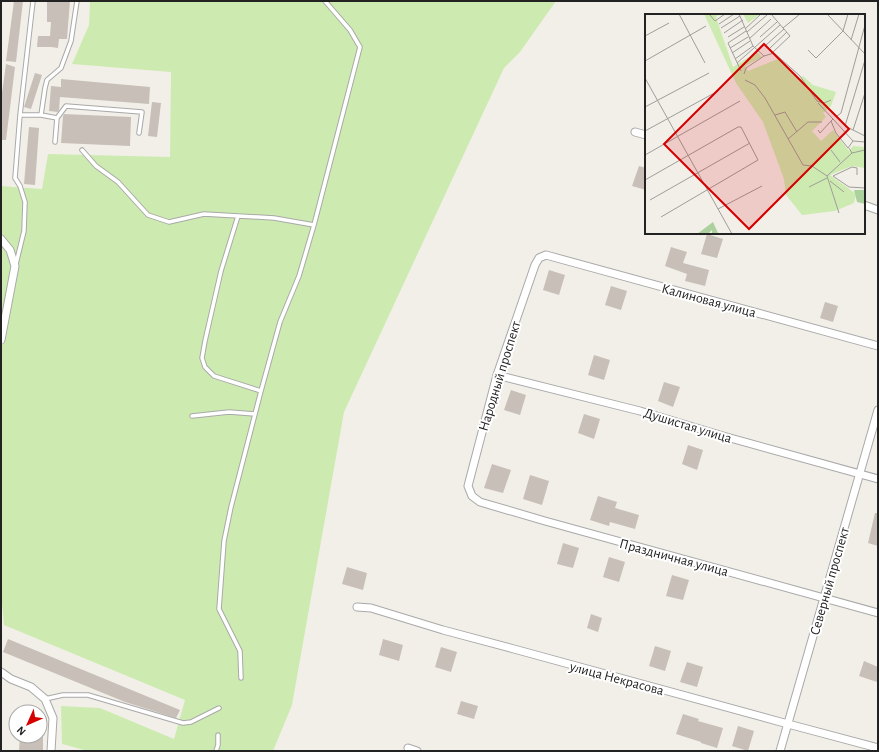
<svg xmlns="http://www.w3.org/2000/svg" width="879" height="752" font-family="'Alegreya Sans',sans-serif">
<rect width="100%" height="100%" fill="#f2efe9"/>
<!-- grass -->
<path fill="#cdebb0" d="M 90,1 L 556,1 L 520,52 L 504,68 L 344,412 L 292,705 L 273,751 L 88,751 L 62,744 L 61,706 L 100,708 L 174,739 L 185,700 L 4,625 L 1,593 L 1,186 L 42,189 L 48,154 L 170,157 L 171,72 L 72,64 L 89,25 Z"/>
<!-- building -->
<path fill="#c7bfb8" d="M 14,1 L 23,1 L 16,62 L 6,61 Z
M 47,1 L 70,1 L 67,39 L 59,39 L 58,48 L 51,47 L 37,47 L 38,36 L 50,36 L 51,22 L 47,22 Z
M 6,64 L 15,67 L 6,140 L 1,140 L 1,121 L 2,104 L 1,103 L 1,93 L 2,93 Z
M 35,73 L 42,75 L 31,109 L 24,107 Z
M 61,79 L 150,87 L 149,104 L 60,97 L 59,110 L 58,112 L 49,111 L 51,86 L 61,87 Z
M 152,102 L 161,103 L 157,137 L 148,136 Z
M 64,114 L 131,117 L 130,146 L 61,143 L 63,116 Z
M 29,127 L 39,128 L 35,185 L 24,184 Z
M 639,166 L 646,168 L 646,190 L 632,186 Z
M 707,234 L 723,239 L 717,258 L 701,254 Z
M 671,247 L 687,252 L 683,263 L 709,270 L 705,286 L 685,281 L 687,274 L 665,266 Z
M 549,270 L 565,275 L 559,295 L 543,290 Z
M 611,286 L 627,291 L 621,310 L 605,305 Z
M 825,302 L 838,306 L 833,322 L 820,318 Z
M 594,355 L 610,360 L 604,380 L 588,375 Z
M 664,382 L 680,387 L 673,407 L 658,401 Z
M 511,390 L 526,395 L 520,415 L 504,410 Z
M 584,414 L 600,419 L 594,439 L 578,433 Z
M 688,445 L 703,450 L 697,470 L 682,464 Z
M 492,464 L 511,470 L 503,493 L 484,488 Z
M 530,475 L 549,481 L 542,505 L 523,499 Z
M 598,496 L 617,502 L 615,508 L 639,515 L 635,529 L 610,522 L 609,526 L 590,520 Z
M 875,513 L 878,513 L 878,546 L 868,543 Z
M 563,543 L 579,548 L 573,568 L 557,564 Z
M 609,557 L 625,562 L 619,582 L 603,577 Z
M 347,567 L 367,573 L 363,590 L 342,584 Z
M 672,575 L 689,580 L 683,600 L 666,596 Z
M 591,614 L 602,618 L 598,632 L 587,628 Z
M 8,639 L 180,710 L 176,718 L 125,702 L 3,652 Z
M 383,639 L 403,645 L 399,661 L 379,655 Z
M 655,646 L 671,651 L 665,671 L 649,666 Z
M 441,647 L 457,652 L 451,672 L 435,667 Z
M 864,661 L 878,667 L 878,678 L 877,682 L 859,676 Z
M 687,662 L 703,667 L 697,687 L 680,682 Z
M 461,701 L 478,706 L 474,719 L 457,714 Z
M 683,714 L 699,719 L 698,721 L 723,728 L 717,748 L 701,743 L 701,742 L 676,734 Z
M 738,726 L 754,731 L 748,751 L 732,746 Z
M 20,736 L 43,736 L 43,751 L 19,751 Z"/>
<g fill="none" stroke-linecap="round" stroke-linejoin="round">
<defs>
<path id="lane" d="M 20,115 L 33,1
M 41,115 L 57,118 L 66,106 L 142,112 L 139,133
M 55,142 L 57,118
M 82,150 L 96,166 L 118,182 L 148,215 L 169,222 L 204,214 L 274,218 L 314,225
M 238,216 L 221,271 L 205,341 L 202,358 L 205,367 L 214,376 L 261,391
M 16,264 L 24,231 L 25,202 L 20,186 L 15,178 L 20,115 L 41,115 L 45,88 L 47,80 L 61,68 L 71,41 L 77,1
M 192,416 L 229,412 L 255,414
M 241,678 L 240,651 L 219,609 L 224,541 L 231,507 L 261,391 L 280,322 L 299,276 L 314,225 L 360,47 L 350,30 L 325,1
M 45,699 L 63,695 L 88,695 L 183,723 L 191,722 L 219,708
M 216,751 L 218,745 L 218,735"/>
<path id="street" d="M 635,132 L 646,135
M 864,205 L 878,210
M 1,239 L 10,250 L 15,266 L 1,340
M 878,346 L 546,255 L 539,258 L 535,265 L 497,375 L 468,486 L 472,496 L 480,502 L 545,521 L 878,613
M 497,375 L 640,411 L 723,436 L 878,479
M 357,607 L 371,608 L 443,630 L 514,649 L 788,724 L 878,748
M 1,672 L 11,679 L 31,687 L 45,699 L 53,718 L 51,751
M 408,748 L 417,751
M 780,751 L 878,410"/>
</defs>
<!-- lane casing -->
<use href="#lane" stroke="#a9a9a9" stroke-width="5.5"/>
<!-- street casing -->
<use href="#street" stroke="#a9a9a9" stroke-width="9"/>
<!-- lane -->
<use href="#lane" stroke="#fff" stroke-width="3.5"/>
<!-- street -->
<use href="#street" stroke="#fff" stroke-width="7"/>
</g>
<g text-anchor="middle" stroke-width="4" stroke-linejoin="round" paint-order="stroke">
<!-- street labels -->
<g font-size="14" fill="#222" stroke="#fff">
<text transform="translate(709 300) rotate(15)" y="5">Калиновая улица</text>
<text transform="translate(499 376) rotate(-73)" y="5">Народный проспект</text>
<text transform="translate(688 425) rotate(17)" y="5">Душистая улица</text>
<text transform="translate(674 557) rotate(15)" y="5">Праздничная улица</text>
<text transform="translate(829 581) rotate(-74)" y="5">Северный проспект</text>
<text transform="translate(617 678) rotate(15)" y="5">улица Некрасова</text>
</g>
</g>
<!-- overview -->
<g transform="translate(645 14)">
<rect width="220" height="220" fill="#f2efe9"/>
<path d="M 59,0 L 74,0 L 71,3 L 88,53 L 112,38 L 117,43 L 100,52 L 103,57 L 133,45 L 155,65 L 158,62 L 168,71 L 191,78 L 186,92 L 178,99 L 181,103 L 167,117 L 176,127 L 188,116 L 204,137 L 208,132 L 220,133 L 220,154 L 207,152 L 185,161 L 211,180 L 209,189 L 190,197 L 157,201 L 141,181 L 139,165 L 118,108 L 91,69 ZM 98,0 L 115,0 L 103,9 Z" fill="#cdebb0"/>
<path d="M 209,176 L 220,176 L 220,190 L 212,188 ZM 68,208 L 73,219 L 67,220 L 67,216 L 63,220 L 52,220 Z" fill="#add19e"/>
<path fill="none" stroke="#9f9d99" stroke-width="1" d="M 34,0 L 60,49M 64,0 L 70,7 L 80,0M 94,0 L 108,32 L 119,42 L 129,39M 126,0 L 145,22 L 128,38 L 155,62 L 172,87 L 179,89 L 186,86M 182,0 L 220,40M 74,10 L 89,0M 76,14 L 95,2M 138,14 L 155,0M 100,15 L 116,0M 102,18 L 122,1M 79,19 L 98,6M 0,22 L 24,9M 83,23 L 99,13M 115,23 L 132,8M 104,25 L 126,5M 206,26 L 214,0M 121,31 L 139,15M 85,34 L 103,23M 125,34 L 142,18M 163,36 L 171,44 L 198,17 L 203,0M 87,39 L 105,27M 90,45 L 108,32M 220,46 L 200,112 L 220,122M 0,47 L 61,12M 92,49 L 135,11M 96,57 L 83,29 L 101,17M 99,60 L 101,54 L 119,42M 0,64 L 87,220M 100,66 L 110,71 L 120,84 L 158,151 L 167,152 L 182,162M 173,89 L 188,105 L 186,107 L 191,119 L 203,134 L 208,127 L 220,128M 0,93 L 64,59M 186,96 L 192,102 L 196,99 L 220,11M 130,101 L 140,98 L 152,118M 188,105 L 208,127M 173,116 L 175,119 L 186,107M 208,116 L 220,79M 0,117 L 73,77M 143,125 L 163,108 L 177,108M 186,136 L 195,148M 207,139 L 220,136M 0,141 L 95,87M 212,161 L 212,154 L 207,153 L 188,162 L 204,173 L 220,174M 0,166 L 93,113 L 96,113 L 113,146 L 16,203M 185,167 L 199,178M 164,173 L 182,164M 5,186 L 105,129M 73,195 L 117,172M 194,199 L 182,162 L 207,139 L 204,134"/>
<path fill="#d40000" fill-opacity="0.15" stroke="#d40000" stroke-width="2" d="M 119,30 L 204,115 L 104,215 L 19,130 Z"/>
<rect width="220" height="220" fill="none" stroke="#222" stroke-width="2"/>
</g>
<!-- border -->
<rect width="879" height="752" fill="none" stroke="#222222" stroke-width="4"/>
<!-- north arrow -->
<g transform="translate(28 724) rotate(225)"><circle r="19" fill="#ffffff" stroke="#a7a7a7"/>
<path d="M0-3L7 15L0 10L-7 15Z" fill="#d40000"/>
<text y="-6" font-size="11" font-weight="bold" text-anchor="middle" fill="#222222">N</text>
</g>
</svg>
